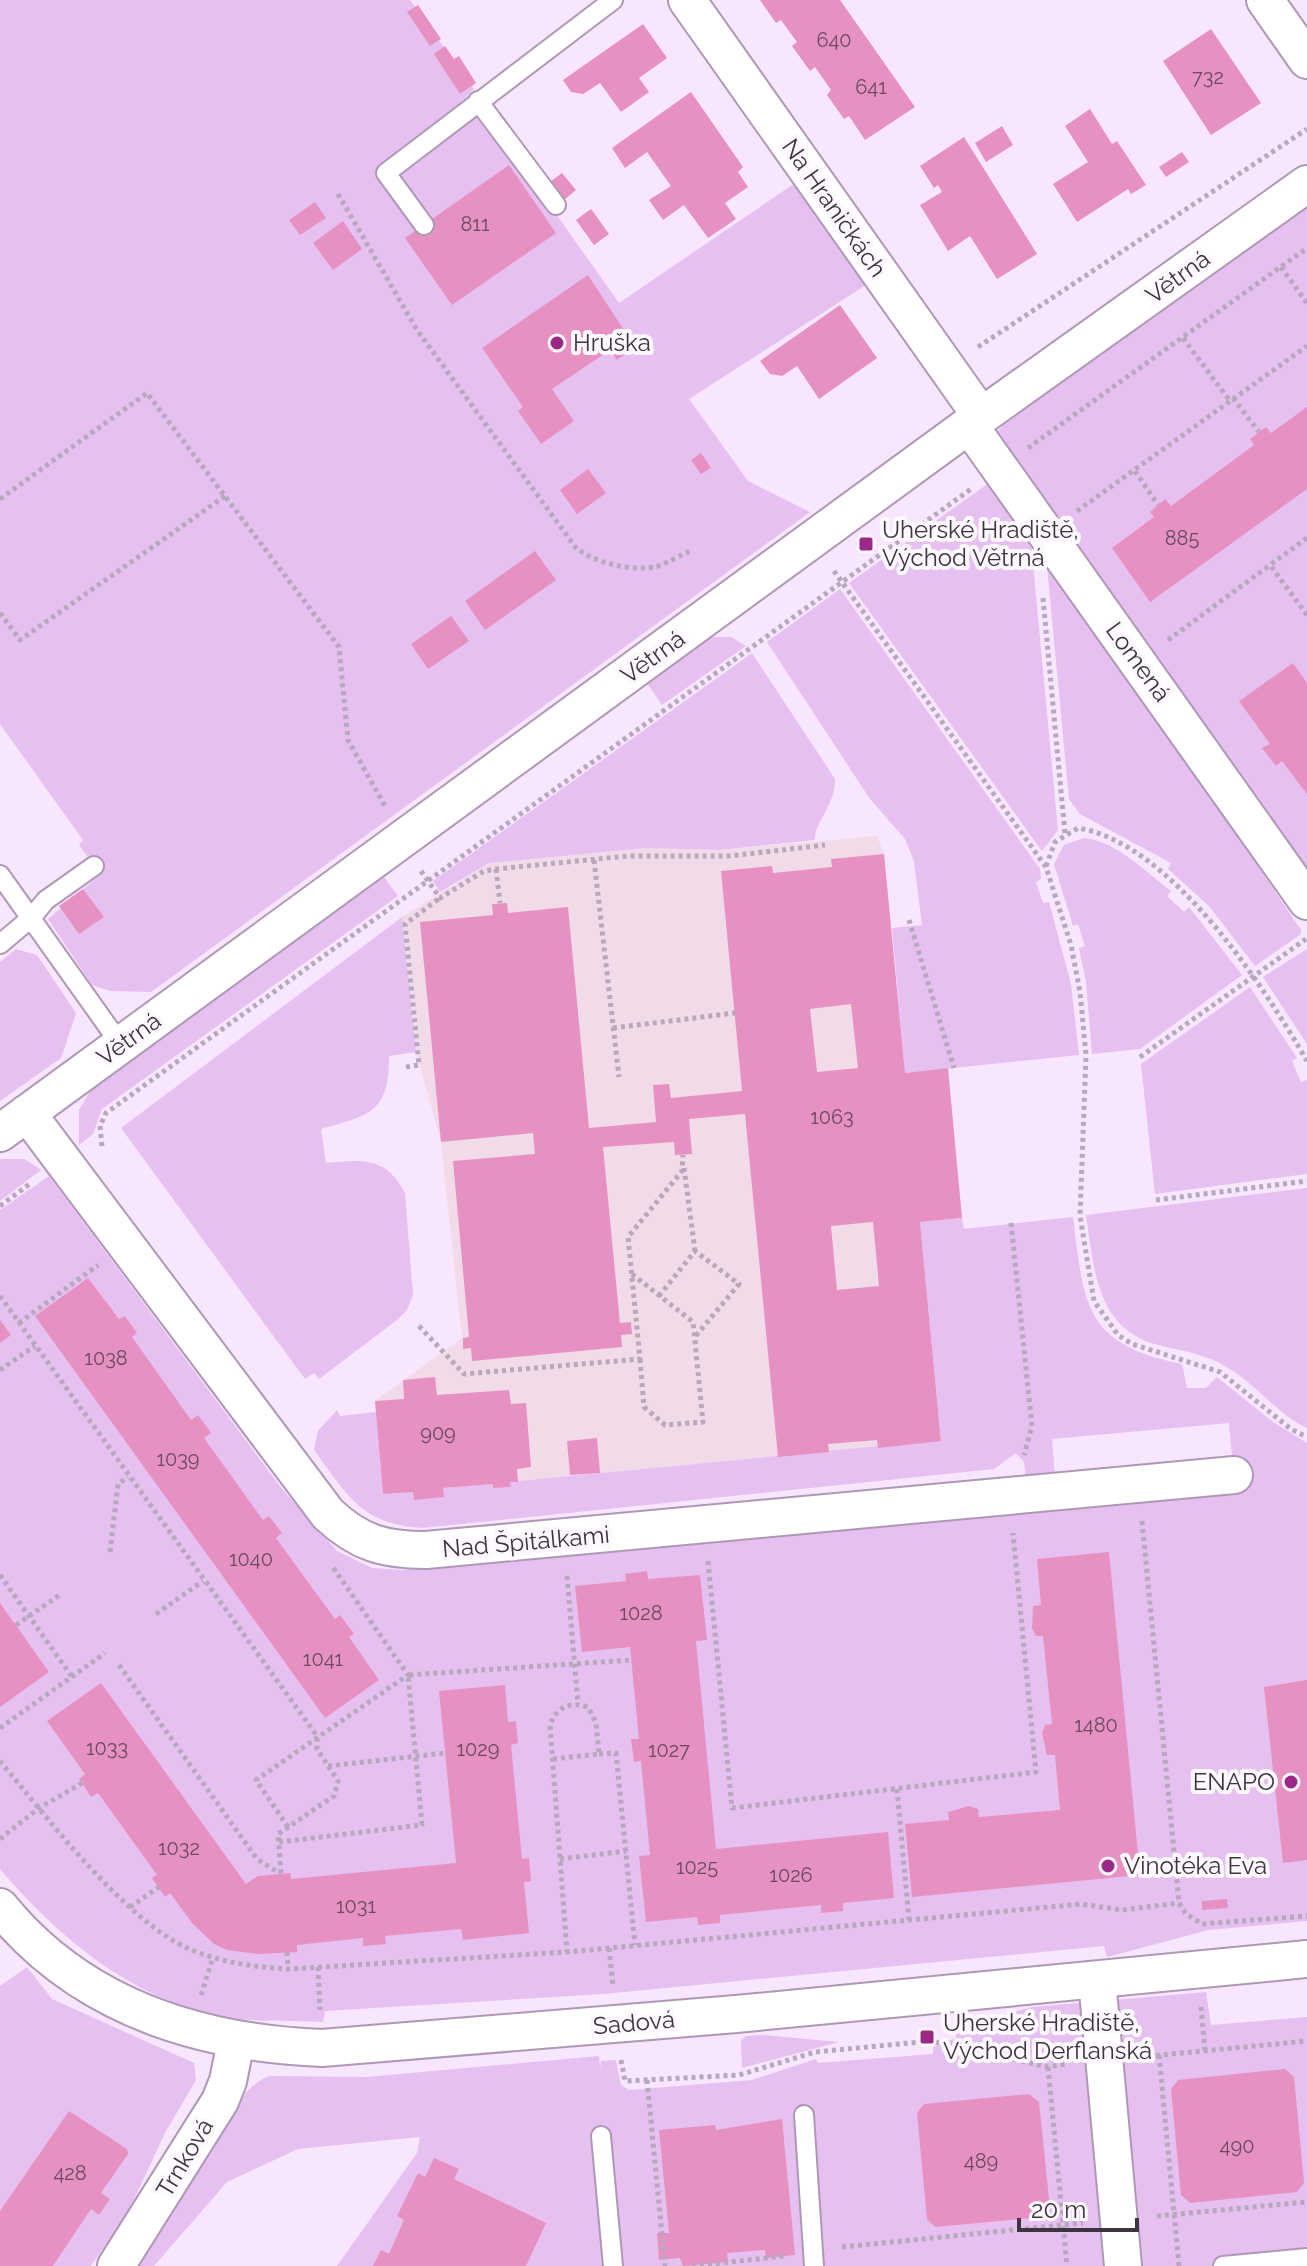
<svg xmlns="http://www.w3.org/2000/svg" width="1307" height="2266" font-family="Raleway,sans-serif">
<rect width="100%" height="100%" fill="#f8e5fe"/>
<!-- education -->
<path fill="#f1dbe9" d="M 877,836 L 884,854 L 940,1440 L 383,1494 L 375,1401 L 462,1338 L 441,1142 L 416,1052 L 402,917 L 489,863 L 646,848 L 720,850 Z"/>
<!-- green -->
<path fill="#e6c0f1" d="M 0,0 L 410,0 L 474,89 L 464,98 L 471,94 L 619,303 L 801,179 L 872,281 L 689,399 L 748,481 L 810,512 L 151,992 L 110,991 L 92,985 L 48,919 L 101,874 L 79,845 L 83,840 L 0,724 Z
M 1307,206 L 1307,892 L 994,436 L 1003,425 Z
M 993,480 L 1030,532 L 1058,830 L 1042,851 L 849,583 Z
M 1047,566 L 1093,623 L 1301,930 L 1301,934 L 1255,966 L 1209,906 L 1168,869 L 1171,863 L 1080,814 L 1069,799 Z
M 840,589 L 1040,869 L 1041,879 L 1036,882 L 1043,903 L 1049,902 L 1071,984 L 1079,1055 L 905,1073 L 892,928 L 922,925 L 914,861 L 905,839 L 870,799 L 767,642 Z
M 709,637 L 731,637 L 746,646 L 662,705 L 647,683 Z
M 752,653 L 835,779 C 835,807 814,822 815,840 L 720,850 L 646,848 L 489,863 L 440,892 L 433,881 Z
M 1084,838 C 1116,841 1146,872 1171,891 L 1167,896 L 1184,912 L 1189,907 L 1242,975 L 1140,1049 L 1092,1054 L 1086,982 L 1079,948 L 1085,946 L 1078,924 L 1073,926 L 1054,864 L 1064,845 Z
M 384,877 L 398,896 L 102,1109 L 93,1134 L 79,1145 L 79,1110 L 91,1090 Z
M 402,917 L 416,1052 L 389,1056 C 389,1114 369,1115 321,1129 L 326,1163 C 362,1159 387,1157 405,1193 L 413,1295 L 407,1310 L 397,1320 L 319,1379 L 314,1373 L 305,1379 L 121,1128 Z
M 16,949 L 37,955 L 76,1013 L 61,1058 L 0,1101 L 0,962 Z
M 1307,949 L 1307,1044 L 1263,977 Z
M 1250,987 L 1297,1058 L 1292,1061 L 1301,1082 L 1307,1080 L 1307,1174 L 1155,1194 L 1141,1064 Z
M 0,1159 L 25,1159 L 41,1170 L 0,1201 Z
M 49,1176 L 282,1489 L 337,1551 L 372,1568 L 403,1570 L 946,1516 L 1234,1478 L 1229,1423 L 1052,1439 L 1055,1477 L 1026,1479 L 1024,1462 L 1016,1453 L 994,1469 L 422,1528 C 361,1524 348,1496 314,1450 L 318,1431 L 337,1410 L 340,1416 L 376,1412 L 383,1494 L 941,1440 L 920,1222 L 962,1218 L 964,1229 L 1073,1217 C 1084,1306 1084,1344 1182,1364 L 1187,1388 L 1206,1388 L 1217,1377 L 1273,1422 L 1307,1443 L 1307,1921 L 1209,1930 L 1107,1957 L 1104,1946 L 603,1994 L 325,2011 L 323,2022 C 290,2020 252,2023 219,2016 C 130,1998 57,1936 0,1869 L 0,1210 Z
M 1307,1188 L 1307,1428 C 1276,1413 1257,1385 1228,1368 C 1207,1354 1182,1351 1158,1345 C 1096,1329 1094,1268 1086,1215 Z
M 27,1967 L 52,1999 L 194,2063 L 196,2080 L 165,2133 L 129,2210 L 91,2266 L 0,2266 L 0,1986 Z
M 1206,1992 L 1211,2025 L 1307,2017 L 1307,2266 L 337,2266 L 417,2153 L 420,2137 L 298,2149 L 227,2182 L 154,2266 L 135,2266 L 208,2156 C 219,2128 240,2088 269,2076 L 367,2077 L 599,2056 L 600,2068 L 601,2061 L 616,2060 L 621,2085 L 629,2090 L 752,2080 L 816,2059 L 818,2063 L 933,2054 L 933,2047 L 956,2038 L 954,2027 L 1033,2007 Z
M 763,2035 L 839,2042 L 742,2068 L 741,2040 L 746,2036 Z"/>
<!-- building -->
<path fill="#e791c2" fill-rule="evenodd" d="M 760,0 L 840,0 L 915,107 L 865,140 L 849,116 L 844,119 L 827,95 L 831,90 L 815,67 L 810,71 L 792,46 L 797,42 L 781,20 L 776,23 Z
M 418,5 L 441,39 L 430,46 L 407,12 Z
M 643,24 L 667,58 L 639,78 L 649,92 L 621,112 L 600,83 L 583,94 L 571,92 L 563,80 Z
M 1211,29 L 1261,103 L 1211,135 L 1163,61 Z
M 445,46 L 454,59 L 459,56 L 476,83 L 460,94 L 434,54 Z
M 691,92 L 743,167 L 738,172 L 748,187 L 725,203 L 736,219 L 708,238 L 684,205 L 663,220 L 649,200 L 671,186 L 647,152 L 625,168 L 612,148 Z
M 1090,109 L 1112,144 L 1117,141 L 1146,185 L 1131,194 L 1128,189 L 1077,222 L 1053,184 L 1088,162 L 1065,126 Z
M 1002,126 L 1013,145 L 986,162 L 975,143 Z
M 964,137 L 1037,254 L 997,279 L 970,236 L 948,251 L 920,205 L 942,192 L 938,185 L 934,188 L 920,166 Z
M 1182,152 L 1189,162 L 1166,177 L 1159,167 Z
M 509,165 L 556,233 L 452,305 L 405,238 Z
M 562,173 L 576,190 L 564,200 L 550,182 Z
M 315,202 L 326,218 L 300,235 L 289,220 Z
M 591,209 L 609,234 L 594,245 L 576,220 Z
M 343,221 L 362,249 L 333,270 L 313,243 Z
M 588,275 L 635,347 L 617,360 L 610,350 L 552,389 L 574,421 L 541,444 L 518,411 L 523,407 L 482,348 Z
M 840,305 L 877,358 L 819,399 L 797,366 L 782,376 L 770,374 L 760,361 Z
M 1307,407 L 1307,489 L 1150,602 L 1112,548 L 1154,517 L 1150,512 L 1165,499 L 1171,506 L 1254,445 L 1250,439 L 1266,427 L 1271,433 Z
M 701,453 L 711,468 L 701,474 L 691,460 Z
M 588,469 L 606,493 L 577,514 L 560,490 Z
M 535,551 L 556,580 L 485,630 L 465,601 Z
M 451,616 L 469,641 L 428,669 L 411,644 Z
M 1293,663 L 1307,683 L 1307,794 L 1282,761 L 1276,766 L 1262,748 L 1270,744 L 1239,701 Z
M 884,854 L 905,1073 L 948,1068 L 962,1218 L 920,1222 L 941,1441 L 878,1448 L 877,1440 L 828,1444 L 829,1452 L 778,1457 L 745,1114 L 689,1119 L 692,1154 L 675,1155 L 674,1142 L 603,1147 L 620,1323 L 631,1322 L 632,1334 L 621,1335 L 622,1347 L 472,1361 L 471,1348 L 463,1349 L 463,1338 L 469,1337 L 453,1161 L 535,1154 L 533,1133 L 441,1142 L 420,922 L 493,915 L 492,904 L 507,903 L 508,913 L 568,907 L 589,1128 L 656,1122 L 653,1085 L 669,1084 L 671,1098 L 742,1091 L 721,871 L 772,866 L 773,873 L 832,867 L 831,859 ZM 851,1004 L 858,1068 L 817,1072 L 810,1009 ZM 873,1222 L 879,1286 L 837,1290 L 831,1226 Z
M 83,889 L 104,917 L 79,934 L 59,906 Z
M 88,1278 L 119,1319 L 125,1316 L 137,1333 L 132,1337 L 191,1420 L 198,1415 L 211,1433 L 204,1438 L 263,1520 L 269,1516 L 282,1533 L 276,1538 L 335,1619 L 340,1615 L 354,1634 L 349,1637 L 379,1680 L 325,1718 L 35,1316 Z
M 0,1320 L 11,1335 L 0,1343 Z
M 435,1377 L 437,1395 L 509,1390 L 511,1404 L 526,1403 L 531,1467 L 517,1469 L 518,1482 L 510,1482 L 511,1487 L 493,1488 L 493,1484 L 443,1488 L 444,1497 L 414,1500 L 413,1492 L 383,1494 L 375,1401 L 404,1399 L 403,1380 Z
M 597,1438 L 600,1473 L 570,1475 L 567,1441 Z
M 1109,1552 L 1140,1875 L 912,1897 L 905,1824 L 949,1820 L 948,1812 L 969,1806 L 978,1809 L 979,1817 L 1060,1810 L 1055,1755 L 1047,1755 L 1042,1733 L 1045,1725 L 1052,1724 L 1043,1636 L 1036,1636 L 1032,1628 L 1033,1606 L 1041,1605 L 1037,1559 Z
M 647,1571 L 648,1579 L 700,1575 L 707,1640 L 696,1641 L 716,1849 L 888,1832 L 894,1898 L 843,1903 L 843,1911 L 821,1913 L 821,1905 L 720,1915 L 720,1923 L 698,1925 L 697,1917 L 646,1922 L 639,1856 L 650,1855 L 641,1761 L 634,1762 L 631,1739 L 639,1739 L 630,1647 L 582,1652 L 575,1586 L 626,1581 L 625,1574 Z
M 0,1603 L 49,1672 L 0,1707 Z
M 1307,1680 L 1307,1860 L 1283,1863 L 1264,1687 Z
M 101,1683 L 246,1884 L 258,1876 L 281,1874 L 290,1873 L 291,1879 L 456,1863 L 439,1691 L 505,1685 L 508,1722 L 516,1721 L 518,1743 L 511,1745 L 522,1859 L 529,1858 L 531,1881 L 524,1882 L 529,1933 L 463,1940 L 461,1929 L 385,1936 L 386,1944 L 363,1946 L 363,1938 L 297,1945 L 297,1952 L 257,1954 L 227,1950 L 214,1944 L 192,1923 L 170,1893 L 165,1897 L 152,1878 L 157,1875 L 98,1793 L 91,1797 L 82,1783 L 79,1779 L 85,1774 L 47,1721 Z
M 1227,1899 L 1228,1908 L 1202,1910 L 1202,1901 Z
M 1285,2069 L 1294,2077 L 1304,2183 L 1297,2192 L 1190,2203 L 1181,2195 L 1171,2089 L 1178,2080 Z
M 1029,2094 L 1039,2102 L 1050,2208 L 1042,2217 L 935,2227 L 927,2219 L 917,2113 L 924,2104 Z
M 69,2111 L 127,2149 L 128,2154 L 101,2193 L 110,2199 L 99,2215 L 91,2209 L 53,2266 L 0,2266 L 0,2211 Z
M 782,2119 L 795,2255 L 766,2258 L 765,2250 L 727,2253 L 728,2262 L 683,2266 L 680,2258 L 659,2260 L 657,2233 L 669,2233 L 659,2130 L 715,2125 L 716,2130 Z
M 434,2158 L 459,2169 L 454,2179 L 546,2223 L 526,2266 L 373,2266 L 381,2250 L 389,2254 L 404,2220 L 397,2216 L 418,2173 L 425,2177 Z"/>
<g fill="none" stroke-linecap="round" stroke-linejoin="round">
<defs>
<path id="lane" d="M 478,101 L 556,205
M 424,225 L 386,173 L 613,0
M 0,875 L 121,1045
M 0,944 L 31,918 L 46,900 L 94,866
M 804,2115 L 814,2266
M 601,2136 L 613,2266
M 1223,2266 L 1307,2258"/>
<path id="street" d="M 687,0 L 981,416
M 1265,0 L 1307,60
M 969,425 L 1307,901
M 27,1113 L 328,1514 C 359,1543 384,1550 426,1550 L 1234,1475
M 0,1133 L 969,425 L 1307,184
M 0,1907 C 81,2007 198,2043 322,2048 L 736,2014 L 1307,1959
M 1097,1980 L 1123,2266
M 116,2266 L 220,2101 L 228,2081 L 236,2041"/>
</defs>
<!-- lane casing -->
<use href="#lane" stroke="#af98b5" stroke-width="22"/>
<!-- street casing -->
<use href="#street" stroke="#af98b5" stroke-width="40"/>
<!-- path -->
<path stroke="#b8a8bd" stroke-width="5" stroke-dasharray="4 4" stroke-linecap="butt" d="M 338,194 L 417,330 L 576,548 C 596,563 628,571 655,567 C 666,564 679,556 690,551
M 1281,267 L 1307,303
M 1183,338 L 1230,401
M 978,347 L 1307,129
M 1233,398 L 1259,432
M 1028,448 L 1307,248
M 1135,471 L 1158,505
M 0,499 L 147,393 L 339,647 L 348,740 L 385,806
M 1077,511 L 1307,346
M 1307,538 L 1270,565 L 1307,615
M 834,571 L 1046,867 L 1071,945 L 1080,992 L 1086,1055 L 1080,1216 L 1094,1301 L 1118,1335 L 1132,1344 L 1220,1372 L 1291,1429 L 1307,1437
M 1043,598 L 1065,834
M 0,613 L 20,640 L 225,496
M 1168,640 L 1270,565
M 594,860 L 619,1077
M 1046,866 L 1055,842 L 1078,828 C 1171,843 1263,985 1307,1061
M 496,869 L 500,903
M 421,871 L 440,898 L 484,871 L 496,869 L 628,856 L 730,856 L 825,845
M 909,920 L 954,1068
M 613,1028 L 735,1013
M 1140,1057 L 1306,939
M 406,1067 L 419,1065 L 405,924 L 440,898
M 102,1146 L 100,1126 L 106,1113 L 971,489
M 684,1168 L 695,1251
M 1156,1200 L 1307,1181
M 0,1206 L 31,1183
M 1011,1223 L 1032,1426 L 1024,1455
M 632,1274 L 693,1322 L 703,1422 L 665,1425 L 644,1407 L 640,1359
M 0,1296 L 317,1736 L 317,1749 L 338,1781 L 334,1796 L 278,1834 L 281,1874
M 659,1296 L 695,1251 L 739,1284 L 694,1338
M 19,1323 L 98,1265
M 419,1326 L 464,1374 L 640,1359 L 628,1237 L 682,1171 L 683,1155
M 0,1370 L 35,1346
M 1142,1521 L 1179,1903 L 1186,1914 L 1202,1924 L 1307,1916
M 110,1552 L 118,1484 L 128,1477
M 708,1561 L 732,1808 L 1036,1772 L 1013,1533
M 0,1575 L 72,1677
M 567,1576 L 578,1704
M 156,1614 L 203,1581
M 16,1625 L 61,1594
M 119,1665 L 257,1859 L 281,1874
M 0,1728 L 105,1653
M 599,1754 L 616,1753 L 635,1945
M 553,1759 L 599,1754 L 596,1723 L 588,1707 C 569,1701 557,1707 550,1725 L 567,1952
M 0,1761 C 45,1815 124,1919 187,1948 C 219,1962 253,1967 288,1969 L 567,1952 L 1081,1904 L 1122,1910 L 1179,1903
M 328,1766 L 445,1753
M 897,1789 L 909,1920
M 288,1827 L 256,1780 L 408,1675 L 332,1566
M 0,1839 L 39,1808 L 82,1783
M 279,1842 L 422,1825 L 408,1675 L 631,1660
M 560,1859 L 626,1851
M 130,1907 L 159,1887
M 609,1948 L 613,1986
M 287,1952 L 288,1969
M 318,1967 L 320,2010
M 201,1995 L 213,1957
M 1201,2007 L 1205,2050
M 1159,2055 L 1179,2266
M 1140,2057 L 1307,2041
M 621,2060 L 625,2081 L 739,2075 L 815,2052 L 931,2041 L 1048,2067 L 1066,2064
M 1048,2067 L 1067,2266
M 647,2080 L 665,2266
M 1157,2216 L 1307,2202
M 842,2247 L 1083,2223
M 692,2266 L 785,2256"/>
<!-- lane -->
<use href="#lane" stroke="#fff" stroke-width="18"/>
<!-- street -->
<use href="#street" stroke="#fff" stroke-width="36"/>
</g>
<!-- markers -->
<g fill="#9a2886" stroke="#fdf8fe" stroke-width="3">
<circle cx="557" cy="343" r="8"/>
<rect x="858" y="536" width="16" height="16" rx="4"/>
<circle cx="1291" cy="1782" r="8"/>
<circle cx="1108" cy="1866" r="8"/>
<rect x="919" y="2029" width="16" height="16" rx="4"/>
</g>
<g text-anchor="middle" stroke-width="8" stroke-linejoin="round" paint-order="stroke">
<!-- number labels -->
<g font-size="20" fill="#684b60">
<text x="834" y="47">640</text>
<text x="1208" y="84">732</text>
<text x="871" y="94">641</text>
<text x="475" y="231">811</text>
<text x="1182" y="545">885</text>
<text x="832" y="1124">1063</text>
<text x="106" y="1365">1038</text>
<text x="438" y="1440">909</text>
<text x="178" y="1466">1039</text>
<text x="251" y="1566">1040</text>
<text x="641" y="1620">1028</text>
<text x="323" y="1666">1041</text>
<text x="1096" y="1732">1480</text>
<text x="107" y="1755">1033</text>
<text x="478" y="1756">1029</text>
<text x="669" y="1757">1027</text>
<text x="179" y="1855">1032</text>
<text x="697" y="1874">1025</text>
<text x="791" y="1882">1026</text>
<text x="356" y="1913">1031</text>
<text x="1237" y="2153">490</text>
<text x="981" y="2168">489</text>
<text x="70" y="2180">428</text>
</g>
<!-- street labels -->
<g font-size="24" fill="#3d3440" stroke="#fdf8fe">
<text transform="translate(834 208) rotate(55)" y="8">Na Hraničkách</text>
<text transform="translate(1178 277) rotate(-36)" y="8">Větrná</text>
<text transform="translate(653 657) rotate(-36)" y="8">Větrná</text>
<text transform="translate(1138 662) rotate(54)" y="8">Lomená</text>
<text transform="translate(129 1039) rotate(-36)" y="8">Větrná</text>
<text transform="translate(526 1542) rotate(-5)" y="8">Nad Špitálkami</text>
<text transform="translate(634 2023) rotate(-5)" y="8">Sadová</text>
<text transform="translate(185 2158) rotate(-59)" y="8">Trnková</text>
</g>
<!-- poi labels -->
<g font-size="24" fill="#3d3440" stroke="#fdf8fe" text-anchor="start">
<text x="573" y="351">Hruška</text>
<text x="882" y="538">Uherské Hradiště,<tspan x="882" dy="28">Východ Větrná</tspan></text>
<text x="1275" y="1790" text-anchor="end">ENAPO</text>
<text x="1124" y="1874">Vinotéka Eva</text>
<text x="943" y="2031">Uherské Hradiště,<tspan x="943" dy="28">Východ Derflanská</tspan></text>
</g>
</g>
<!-- scale -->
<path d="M1019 2218v12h118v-12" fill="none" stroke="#3d3440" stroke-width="4"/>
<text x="1031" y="2218" font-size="24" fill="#3d3440" stroke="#fdf8fe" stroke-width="6" paint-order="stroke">20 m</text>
</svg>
